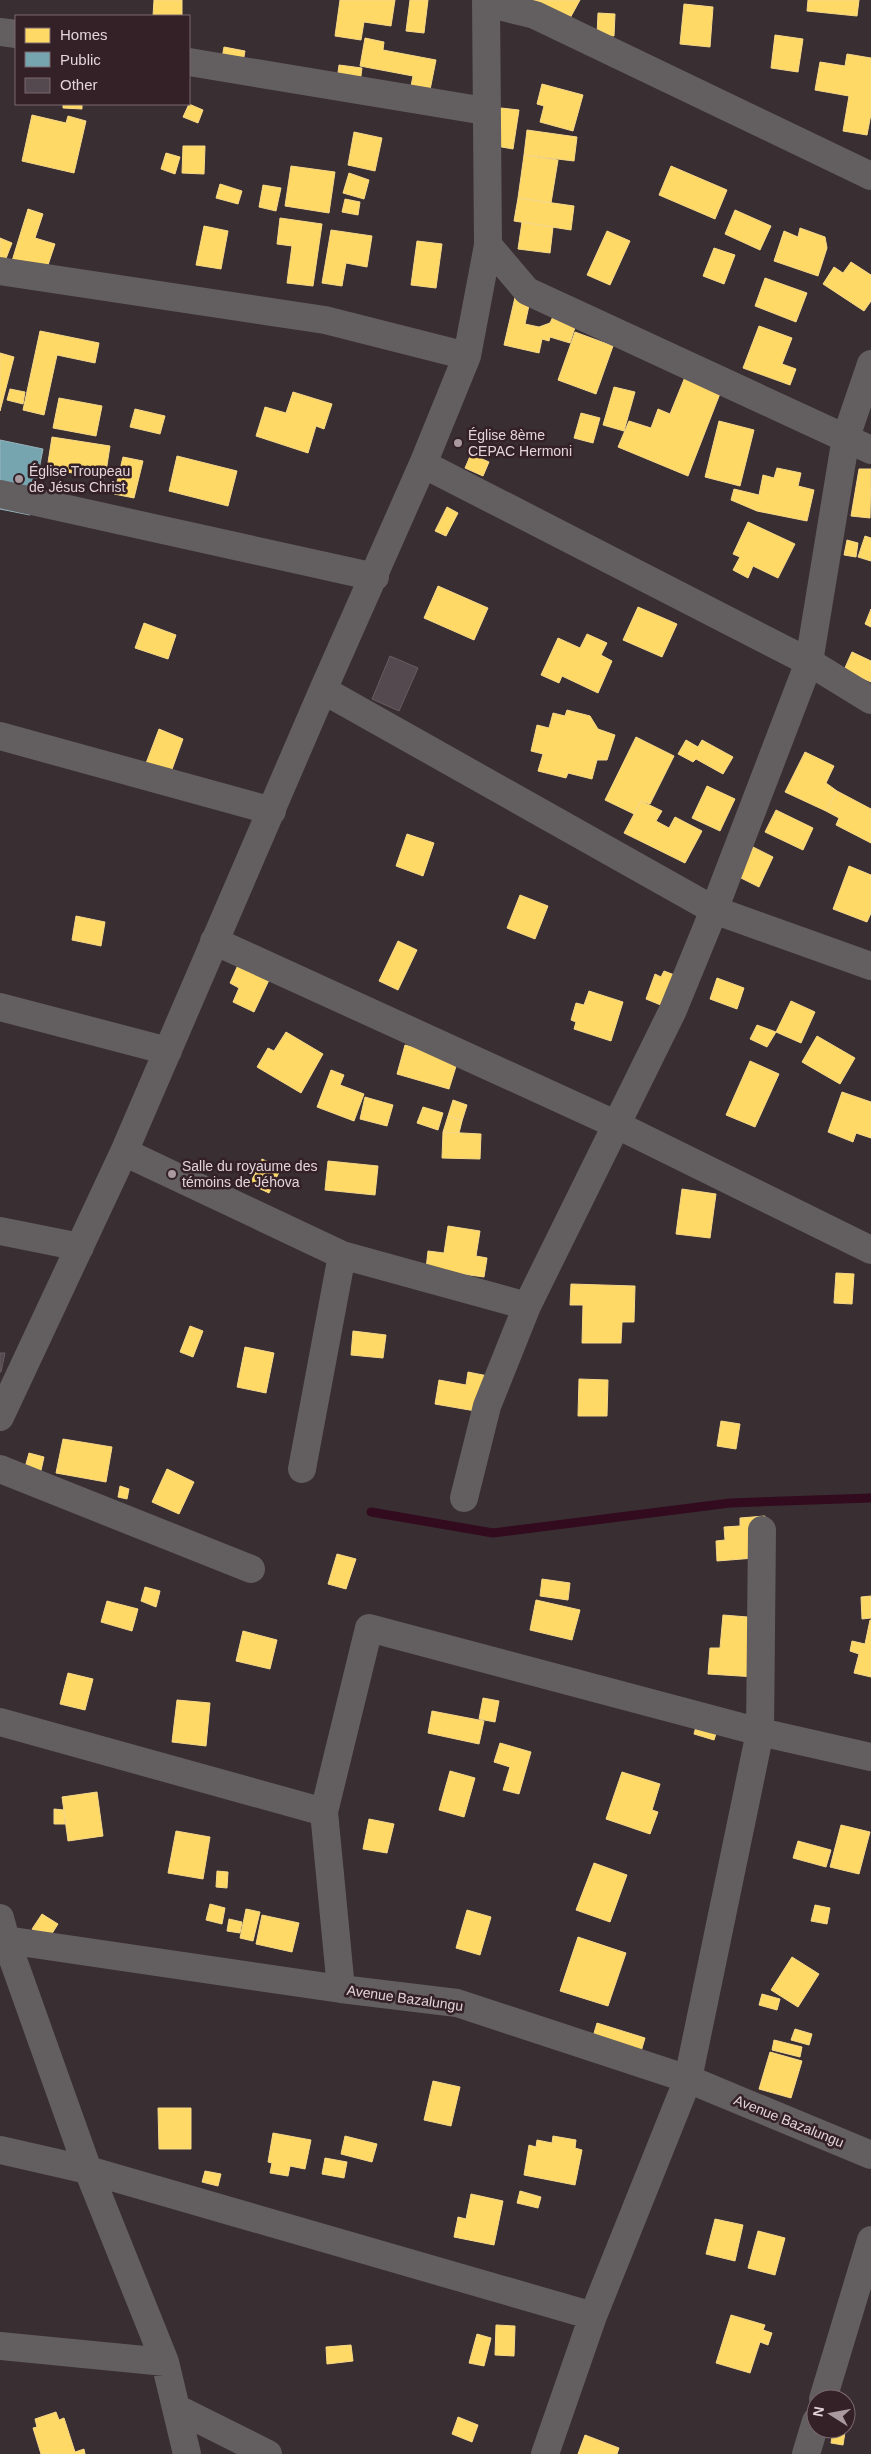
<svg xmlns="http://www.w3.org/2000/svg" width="871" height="2454" font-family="Helvetica,sans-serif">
<rect width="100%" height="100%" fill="#392e32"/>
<!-- homes -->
<path fill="#ffd966" stroke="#f7d888" d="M 154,0 L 182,0 L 182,16 L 153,16 Z
M 340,0 L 395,0 L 391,26 L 364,22 L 361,40 L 335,36 Z
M 410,0 L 428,0 L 424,33 L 406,31 Z
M 531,0 L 580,0 L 569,20 Z
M 808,0 L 859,0 L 857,16 L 807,11 Z
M 684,4 L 713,7 L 710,47 L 680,44 Z
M 598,13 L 615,14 L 614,36 L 597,35 Z
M 775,35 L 803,39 L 798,72 L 771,68 Z
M 365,38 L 384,42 L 383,50 L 436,60 L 430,90 L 411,86 L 413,76 L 360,66 Z
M 224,47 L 245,51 L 243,62 L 222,58 Z
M 847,54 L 871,58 L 871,114 L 867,135 L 843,131 L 849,96 L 815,90 L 820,62 L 845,66 Z
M 339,65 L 362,68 L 360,83 L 337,80 Z
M 542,84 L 583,95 L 573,131 L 540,122 L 544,106 L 537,104 Z
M 63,104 L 82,104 L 82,109 L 63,108 Z
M 189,104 L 203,110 L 198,123 L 183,117 Z
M 501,108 L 519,110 L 513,149 L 496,146 Z
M 32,115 L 66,123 L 68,116 L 86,121 L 74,173 L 22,161 Z
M 527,130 L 577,137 L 574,161 L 524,155 Z
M 354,132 L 382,138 L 375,171 L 348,165 Z
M 183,146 L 205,146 L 204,174 L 182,173 Z
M 166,153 L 180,157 L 175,174 L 161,169 Z
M 524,155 L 558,160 L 551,203 L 518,198 Z
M 291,166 L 335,172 L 329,213 L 285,206 Z
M 671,166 L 727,190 L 715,219 L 659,195 Z
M 349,173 L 369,180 L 364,199 L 343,193 Z
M 220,184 L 242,191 L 238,204 L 216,198 Z
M 263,185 L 281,188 L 276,211 L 259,207 Z
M 518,198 L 574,206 L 571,230 L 514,221 Z
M 345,199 L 360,202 L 358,215 L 342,212 Z
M 28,209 L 43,214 L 35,238 L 55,244 L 46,271 L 12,261 Z
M 735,210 L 771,226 L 760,250 L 725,234 Z
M 280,218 L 322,224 L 313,286 L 287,283 L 292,246 L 277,244 Z
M 522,222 L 553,227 L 550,253 L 518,249 Z
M 204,226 L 228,231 L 221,269 L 196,265 Z
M 800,228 L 825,237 L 827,248 L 818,276 L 774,261 L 784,231 L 798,237 Z
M 331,230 L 372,236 L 367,267 L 346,263 L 342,286 L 322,283 Z
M 607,231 L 630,241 L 610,285 L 587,275 Z
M 0,238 L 12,243 L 0,274 Z
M 417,241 L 442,244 L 436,288 L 411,285 Z
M 714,248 L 735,255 L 724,284 L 703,276 Z
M 851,262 L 871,275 L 871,301 L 864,311 L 823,284 L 834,267 L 843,273 Z
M 765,278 L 807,293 L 796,322 L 755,306 Z
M 516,293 L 531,296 L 525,324 L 539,327 L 550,323 L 558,306 L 579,315 L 570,343 L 550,337 L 549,341 L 542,339 L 539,353 L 504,345 Z
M 759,326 L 792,338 L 782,364 L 796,369 L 790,385 L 743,368 Z
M 40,331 L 99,343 L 95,363 L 57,355 L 44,415 L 23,410 Z
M 575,332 L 613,346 L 596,394 L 558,380 Z
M 0,353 L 14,357 L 0,411 Z
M 685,377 L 721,391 L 688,476 L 618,447 L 629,421 L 651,428 L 658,409 L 670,414 Z
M 614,387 L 635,392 L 624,431 L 603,425 Z
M 10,389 L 25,392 L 23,404 L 7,400 Z
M 293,392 L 332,404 L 324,429 L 316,426 L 308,453 L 256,436 L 265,407 L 286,413 Z
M 59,398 L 102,406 L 96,436 L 53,428 Z
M 135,409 L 165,416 L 160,434 L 130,427 Z
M 581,413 L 600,418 L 593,443 L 574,438 Z
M 719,421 L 754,430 L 740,486 L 705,477 Z
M 52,437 L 110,446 L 105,478 L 47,469 Z
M 471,454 L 489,462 L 483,476 L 465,468 Z
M 177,456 L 237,471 L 228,506 L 169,491 Z
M 123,457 L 143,461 L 134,498 L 114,494 Z
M 777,468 L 801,473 L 798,486 L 814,490 L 807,521 L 757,511 L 731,500 L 734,489 L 759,495 L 763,475 L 774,478 Z
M 859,469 L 871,469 L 870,518 L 851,516 Z
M 447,507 L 458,513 L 446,536 L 435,531 Z
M 748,522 L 795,544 L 778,578 L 753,566 L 748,578 L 733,570 L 740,557 L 733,554 Z
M 865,536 L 871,538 L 871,561 L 858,557 Z
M 847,540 L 858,543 L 856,557 L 844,555 Z
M 438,586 L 488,608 L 474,640 L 424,618 Z
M 638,607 L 677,624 L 662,657 L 623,640 Z
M 871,609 L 871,627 L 865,624 Z
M 144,623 L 176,635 L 168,659 L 135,648 Z
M 587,634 L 607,643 L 601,655 L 612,661 L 598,693 L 562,676 L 559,683 L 541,675 L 558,638 L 580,648 Z
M 852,652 L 871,661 L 871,682 L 844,670 Z
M 567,710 L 590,716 L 598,729 L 615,735 L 607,760 L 597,760 L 592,779 L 568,773 L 566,778 L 538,771 L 543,754 L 531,751 L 537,725 L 549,728 L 553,713 L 565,716 Z
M 159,729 L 183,739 L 170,775 L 145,766 Z
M 636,737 L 674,756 L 650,804 L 641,801 L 634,814 L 605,800 Z
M 686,740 L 698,747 L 702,740 L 733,757 L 723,774 L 696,759 L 693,762 L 678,754 Z
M 805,752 L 834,766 L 826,783 L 837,791 L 826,811 L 785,792 Z
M 707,786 L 735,799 L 720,831 L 692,818 Z
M 837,791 L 871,809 L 871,843 L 836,825 L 839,818 L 826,811 Z
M 641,801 L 662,811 L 656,821 L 669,828 L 675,817 L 702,831 L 685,863 L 624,833 Z
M 776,810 L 813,828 L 803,850 L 765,832 Z
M 407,834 L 434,843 L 423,876 L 396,866 Z
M 753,847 L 773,857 L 759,887 L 739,877 Z
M 849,866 L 871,875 L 871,913 L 867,922 L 833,909 Z
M 520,895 L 548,906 L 535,939 L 507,928 Z
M 76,916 L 105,922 L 101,946 L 72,940 Z
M 398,941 L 417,950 L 398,990 L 379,981 Z
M 238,965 L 269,980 L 254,1012 L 233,1002 L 239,988 L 230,983 Z
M 664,971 L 685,979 L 673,1010 L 646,999 L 655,974 L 661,977 Z
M 717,978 L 744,988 L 737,1009 L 710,999 Z
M 589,991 L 623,1002 L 611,1041 L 574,1029 L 576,1022 L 571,1020 L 576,1003 L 584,1005 Z
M 791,1001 L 815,1012 L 801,1043 L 776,1032 Z
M 757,1025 L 776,1032 L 767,1047 L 750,1039 Z
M 286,1032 L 323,1054 L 301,1093 L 257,1067 L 268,1048 L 274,1051 Z
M 817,1036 L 855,1058 L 840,1084 L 802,1062 Z
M 405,1045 L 458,1060 L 449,1089 L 397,1074 Z
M 750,1061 L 779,1074 L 755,1127 L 726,1115 Z
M 331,1070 L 344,1075 L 340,1085 L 364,1094 L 354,1121 L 317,1107 Z
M 842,1092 L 871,1102 L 871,1138 L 856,1133 L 853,1142 L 828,1132 Z
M 365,1097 L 393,1105 L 387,1126 L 360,1119 Z
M 453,1100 L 467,1105 L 462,1121 L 448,1116 Z
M 423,1107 L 443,1113 L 438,1130 L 417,1123 Z
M 448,1116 L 462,1121 L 459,1133 L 443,1132 Z
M 443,1132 L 481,1134 L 480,1159 L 442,1158 Z
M 262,1159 L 281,1168 L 269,1193 L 250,1184 Z
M 328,1161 L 378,1166 L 375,1195 L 325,1190 Z
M 682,1189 L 716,1194 L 710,1238 L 676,1234 Z
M 448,1226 L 480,1231 L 476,1256 L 487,1258 L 484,1277 L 426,1269 L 428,1251 L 444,1253 Z
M 836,1273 L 854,1274 L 852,1304 L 834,1303 Z
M 571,1284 L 635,1286 L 634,1322 L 622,1322 L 621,1343 L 582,1343 L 583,1305 L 570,1305 Z
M 190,1326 L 203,1331 L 193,1357 L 180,1352 Z
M 353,1331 L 386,1335 L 383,1358 L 351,1355 Z
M 245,1347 L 274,1353 L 266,1393 L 237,1387 Z
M 468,1372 L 488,1376 L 481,1412 L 435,1404 L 439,1380 L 466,1385 Z
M 579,1379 L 608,1380 L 607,1416 L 578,1416 Z
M 721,1421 L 740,1424 L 736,1449 L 717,1446 Z
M 63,1439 L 112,1447 L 106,1482 L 56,1473 Z
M 29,1453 L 44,1457 L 40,1475 L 24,1471 Z
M 167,1469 L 194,1482 L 179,1514 L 152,1502 Z
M 120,1486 L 129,1489 L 127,1499 L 118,1497 Z
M 765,1516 L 767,1557 L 717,1561 L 716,1541 L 725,1540 L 724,1527 L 740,1526 L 740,1518 Z
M 337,1554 L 356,1559 L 346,1589 L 328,1584 Z
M 542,1579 L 570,1583 L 568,1600 L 540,1596 Z
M 145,1587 L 160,1591 L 156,1607 L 141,1601 Z
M 871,1596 L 871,1618 L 862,1619 L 861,1597 Z
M 536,1600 L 580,1610 L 572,1640 L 530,1630 Z
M 107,1601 L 138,1609 L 132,1631 L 101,1622 Z
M 723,1615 L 760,1618 L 756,1677 L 708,1674 L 710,1648 L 720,1648 Z
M 870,1620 L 871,1620 L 871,1677 L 854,1673 L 859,1654 L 850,1651 L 852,1641 L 865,1644 Z
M 243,1631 L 277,1640 L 270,1669 L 236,1661 Z
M 68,1673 L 93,1679 L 85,1710 L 60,1704 Z
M 483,1698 L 499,1701 L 495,1722 L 479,1719 Z
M 177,1700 L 210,1703 L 206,1746 L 172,1742 Z
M 432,1711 L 484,1721 L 479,1744 L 428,1733 Z
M 698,1719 L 719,1724 L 714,1740 L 694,1734 Z
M 500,1743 L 531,1752 L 519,1794 L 503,1790 L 510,1767 L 494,1762 Z
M 450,1771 L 475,1778 L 464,1817 L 439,1810 Z
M 622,1772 L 660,1784 L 652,1810 L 658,1812 L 650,1834 L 606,1819 Z
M 97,1792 L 103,1836 L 68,1841 L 62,1797 Z
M 54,1809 L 64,1810 L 65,1824 L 54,1824 Z
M 369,1819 L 394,1824 L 387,1853 L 363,1849 Z
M 841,1825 L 870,1832 L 859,1874 L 830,1867 Z
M 176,1831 L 210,1837 L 203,1879 L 168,1873 Z
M 798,1841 L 831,1850 L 826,1867 L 793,1858 Z
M 594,1863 L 627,1875 L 610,1922 L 576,1910 Z
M 217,1871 L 228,1872 L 227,1888 L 216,1887 Z
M 210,1904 L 225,1908 L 222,1924 L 206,1920 Z
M 815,1905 L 830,1908 L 827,1924 L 811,1921 Z
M 246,1909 L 260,1912 L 253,1941 L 240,1938 Z
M 467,1910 L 491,1917 L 480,1955 L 456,1948 Z
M 42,1914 L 58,1924 L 48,1940 L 32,1929 Z
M 262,1915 L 299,1923 L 292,1952 L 256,1944 Z
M 229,1919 L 242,1922 L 240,1933 L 227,1931 Z
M 578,1937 L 626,1953 L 608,2006 L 560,1991 Z
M 792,1957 L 819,1974 L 798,2007 L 771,1990 Z
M 762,1994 L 780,1999 L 777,2010 L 759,2005 Z
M 597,2023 L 645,2038 L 640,2055 L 592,2040 Z
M 795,2029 L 812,2034 L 809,2045 L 791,2040 Z
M 774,2040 L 802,2047 L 800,2057 L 772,2050 Z
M 770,2052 L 802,2061 L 791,2098 L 759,2089 Z
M 433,2081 L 460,2087 L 451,2126 L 424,2120 Z
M 158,2108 L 191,2108 L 191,2149 L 159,2149 Z
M 273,2133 L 311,2140 L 305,2169 L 290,2166 L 288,2176 L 270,2173 L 272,2163 L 268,2162 Z
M 345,2136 L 377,2144 L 372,2162 L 341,2154 Z
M 553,2136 L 576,2140 L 575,2148 L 582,2150 L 575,2185 L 524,2175 L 529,2145 L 536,2147 L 537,2140 L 552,2143 Z
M 325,2158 L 347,2162 L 344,2178 L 322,2174 Z
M 205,2171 L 221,2174 L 218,2186 L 202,2182 Z
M 520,2191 L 541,2197 L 538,2208 L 517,2203 Z
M 471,2194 L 503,2201 L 494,2245 L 454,2237 L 458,2217 L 466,2219 Z
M 715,2219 L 743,2225 L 735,2261 L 706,2254 Z
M 758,2231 L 785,2238 L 775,2275 L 748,2268 Z
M 731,2315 L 765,2325 L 763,2330 L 772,2333 L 768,2345 L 760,2342 L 750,2373 L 716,2363 Z
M 496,2325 L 515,2326 L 514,2356 L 495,2355 Z
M 477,2334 L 491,2338 L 484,2366 L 469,2363 Z
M 351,2345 L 353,2361 L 327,2364 L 326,2347 Z
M 56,2412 L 59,2420 L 64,2418 L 75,2452 L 84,2449 L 85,2454 L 41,2454 L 33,2428 L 37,2427 L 35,2419 Z
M 458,2417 L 478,2425 L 472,2442 L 452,2434 Z
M 833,2430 L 845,2432 L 843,2445 L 831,2443 Z
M 585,2435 L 619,2448 L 617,2454 L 578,2454 Z"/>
<!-- public -->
<path fill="#76a5af" stroke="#97b3bc" d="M 0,440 L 43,449 L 30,515 L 0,509 Z"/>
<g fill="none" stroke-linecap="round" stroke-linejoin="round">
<!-- stream -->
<path stroke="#330b1e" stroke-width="9" d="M 371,1512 L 493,1533 L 730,1503 L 871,1498"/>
</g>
<!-- building -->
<path fill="#53494e" stroke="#675d61" d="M 390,656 L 418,668 L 399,711 L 372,699 Z
M 0,1353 L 5,1353 L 1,1372 L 0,1372 Z"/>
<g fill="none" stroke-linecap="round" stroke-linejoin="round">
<!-- minor -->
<path stroke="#635e60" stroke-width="28" d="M 487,3 L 535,15 L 871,176
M 0,32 L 16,34
M 189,62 L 485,111
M 488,245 L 527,291 L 871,450
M 0,271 L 325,320 L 467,356
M 423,464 L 809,662 L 871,700
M 0,494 L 375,577
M 323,690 L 714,910 L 871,966
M 0,736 L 272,811
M 214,941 L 617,1125 L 871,1250
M 0,1007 L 168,1051
M 124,1152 L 342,1255 L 527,1306
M 0,1231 L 80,1247
M 0,1417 L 124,1152 L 323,690 L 423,464 L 467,356 L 488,245 L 486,0
M 0,1469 L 251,1569
M 302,1469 L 342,1255
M 464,1498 L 487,1406 L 527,1306 L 673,1010 L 714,910 L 809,662 L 846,437 L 871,364
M 0,1722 L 324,1812
M 0,1918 L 6,1940 L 88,2170 L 165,2362 L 187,2454
M 6,1940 L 341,1989 L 457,2003 L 688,2079 L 871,2155
M 341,1989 L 324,1812 L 369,1628 L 760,1732 L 871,1757
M 0,2150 L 88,2170 L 593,2316
M 0,2346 L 165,2362
M 823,2399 L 871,2240
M 176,2408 L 268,2454
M 545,2454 L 593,2316 L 688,2079 L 760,1732 L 762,1530
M 806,2454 L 816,2421"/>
</g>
<!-- markers -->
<g fill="#a89a9f" stroke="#342027" stroke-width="2">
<circle cx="458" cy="443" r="5"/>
<circle cx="19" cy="479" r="5"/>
<circle cx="172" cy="1174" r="5"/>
</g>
<g text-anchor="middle" stroke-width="5" stroke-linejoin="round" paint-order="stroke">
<!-- poi labels -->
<g font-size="14" fill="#e3d4d9" stroke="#342027" text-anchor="start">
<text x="468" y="440">Église 8ème<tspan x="468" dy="16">CEPAC Hermoni</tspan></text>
<text x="29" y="476">Église Troupeau<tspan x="29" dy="16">de Jésus Christ</tspan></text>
<text x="182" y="1171">Salle du royaume des<tspan x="182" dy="16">témoins de Jéhova</tspan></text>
</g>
<!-- street labels -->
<g font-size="14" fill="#e3d4d9" stroke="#342027">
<text transform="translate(405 1998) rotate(8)" y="5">Avenue Bazalungu</text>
<text transform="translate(789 2121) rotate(22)" y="5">Avenue Bazalungu</text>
</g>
</g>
<!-- legend -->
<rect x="15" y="15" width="175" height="90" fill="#342027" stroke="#7a686e"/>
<rect x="25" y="28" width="25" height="15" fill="#ffd966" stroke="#7a686e"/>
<text x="60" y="40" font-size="15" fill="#e3d4d9">Homes</text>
<rect x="25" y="52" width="25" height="15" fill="#76a5af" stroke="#7a686e"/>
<text x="60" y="65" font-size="15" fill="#e3d4d9">Public</text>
<rect x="25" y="78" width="25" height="15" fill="#53494e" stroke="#7a686e"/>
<text x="60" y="90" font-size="15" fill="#e3d4d9">Other</text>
<!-- north arrow -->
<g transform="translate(831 2414) rotate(281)"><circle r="24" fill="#342027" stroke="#7a686e"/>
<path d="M0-4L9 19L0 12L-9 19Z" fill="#a89a9f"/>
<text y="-8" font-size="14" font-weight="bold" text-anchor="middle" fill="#e3d4d9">N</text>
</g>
</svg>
